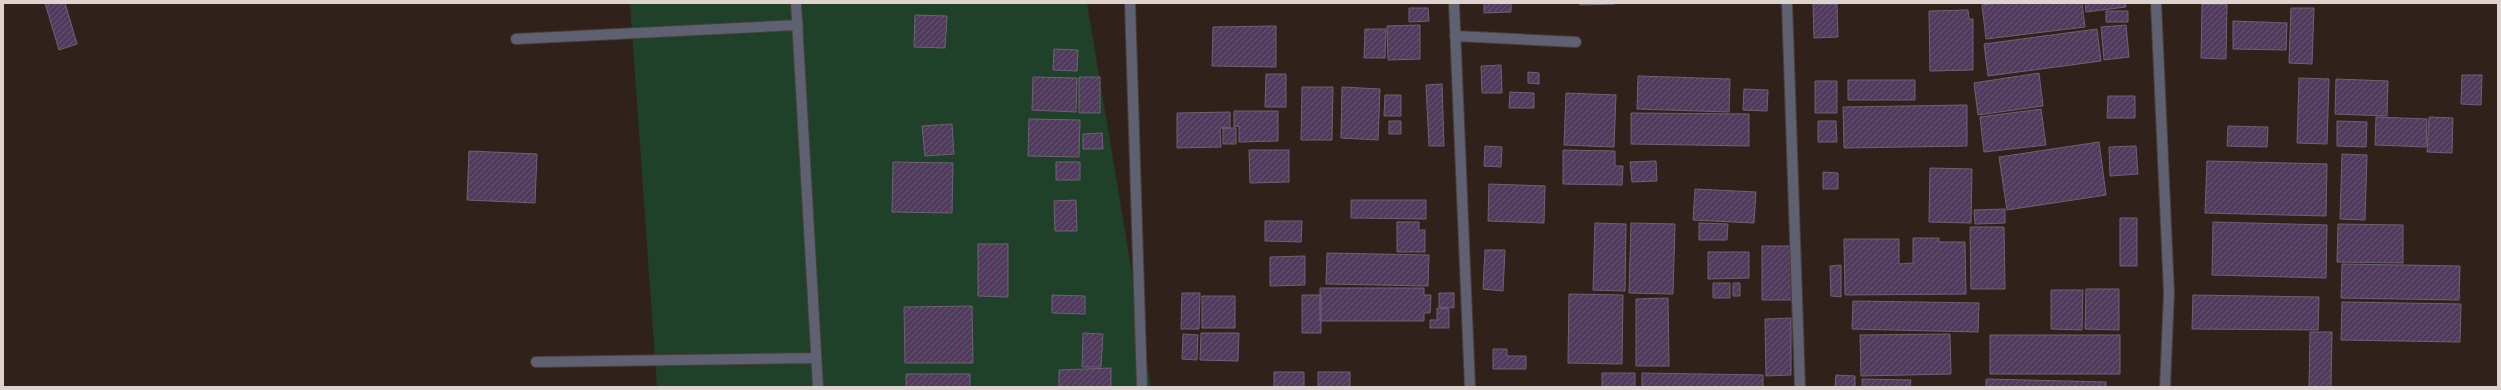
<svg xmlns="http://www.w3.org/2000/svg" width="2501" height="390" font-family="'Public Sans',sans-serif">
<defs>
<pattern id="building-hatch" width="6" height="6" patternUnits="userSpaceOnUse"><rect width="6" height="6" fill="#503b5d"/><path d="M-1 1l2-2M0 6l6-6M5 7l2-2" fill="none" stroke="#695673"/></pattern>
</defs>
<rect width="100%" height="100%" fill="#30221a"/>
<!-- green -->
<path fill="#1f4029" d="M 630,3 L 1087,3 L 1151,387 L 657,387 Z"/>
<!-- building -->
<path fill="url(#building-hatch)" stroke="#6c6372" d="M 45,3 L 65,3 L 77,44 L 59,50 Z
M 1484,3 L 1511,3 L 1511,12 L 1484,13 Z
M 1580,3 L 1615,3 L 1615,4 L 1580,5 Z
M 2000,3 L 2082,3 L 2085,27 L 1986,39 L 1982,5 Z
M 2085,3 L 2125,3 L 2126,7 L 2086,12 Z
M 1813,4 L 1837,4 L 1838,37 L 1814,38 Z
M 2202,4 L 2227,4 L 2226,59 L 2201,58 Z
M 1409,8 L 1428,8 L 1429,21 L 1409,22 Z
M 2291,8 L 2314,8 L 2312,64 L 2289,63 Z
M 1968,10 L 1969,19 L 1973,19 L 1973,70 L 1930,71 L 1929,11 Z
M 2106,11 L 2128,11 L 2128,22 L 2106,22 Z
M 915,15 L 947,16 L 945,48 L 914,47 Z
M 2233,21 L 2287,23 L 2286,50 L 2233,49 Z
M 1420,25 L 1420,59 L 1388,60 L 1387,26 Z
M 2126,25 L 2129,57 L 2104,60 L 2101,27 Z
M 1276,26 L 1276,67 L 1212,66 L 1213,27 Z
M 1365,29 L 1386,29 L 1385,58 L 1364,58 Z
M 2097,29 L 2101,61 L 1988,76 L 1984,44 Z
M 1054,49 L 1078,50 L 1077,71 L 1053,70 Z
M 1501,65 L 1502,93 L 1482,93 L 1481,66 Z
M 1528,72 L 1539,73 L 1539,84 L 1528,83 Z
M 2039,73 L 2043,106 L 1978,115 L 1974,83 Z
M 1266,74 L 1286,74 L 1286,107 L 1265,107 Z
M 2462,75 L 2482,75 L 2481,105 L 2461,104 Z
M 1638,76 L 1730,79 L 1729,112 L 1637,109 Z
M 1033,77 L 1077,78 L 1076,112 L 1032,110 Z
M 1079,77 L 1100,77 L 1100,113 L 1079,113 Z
M 2299,78 L 2329,79 L 2327,144 L 2297,143 Z
M 2336,79 L 2388,81 L 2387,116 L 2335,114 Z
M 1848,80 L 1915,80 L 1915,100 L 1848,100 Z
M 1815,81 L 1837,81 L 1837,113 L 1815,113 Z
M 1442,84 L 1444,146 L 1429,146 L 1426,85 Z
M 1302,87 L 1333,87 L 1332,140 L 1301,140 Z
M 1342,87 L 1380,89 L 1378,140 L 1341,138 Z
M 1744,89 L 1768,90 L 1767,111 L 1743,110 Z
M 1510,92 L 1534,93 L 1534,108 L 1509,108 Z
M 1566,93 L 1616,95 L 1614,147 L 1564,145 Z
M 1385,95 L 1401,95 L 1401,116 L 1384,116 Z
M 2108,96 L 2135,96 L 2135,118 L 2107,118 Z
M 1967,105 L 1967,146 L 1844,148 L 1843,107 Z
M 2041,109 L 2046,145 L 1984,152 L 1980,117 Z
M 1234,111 L 1278,111 L 1278,141 L 1239,142 L 1239,126 L 1234,127 Z
M 1230,112 L 1230,128 L 1220,128 L 1221,147 L 1177,148 L 1177,113 Z
M 1631,113 L 1749,114 L 1749,146 L 1631,144 Z
M 2376,117 L 2427,119 L 2426,147 L 2375,145 Z
M 2429,117 L 2453,118 L 2452,153 L 2427,152 Z
M 1029,119 L 1080,120 L 1079,157 L 1028,156 Z
M 1389,121 L 1401,121 L 1401,134 L 1389,134 Z
M 1818,121 L 1836,121 L 1837,142 L 1818,142 Z
M 2337,121 L 2367,122 L 2366,147 L 2337,146 Z
M 952,124 L 954,154 L 925,156 L 922,126 Z
M 2228,126 L 2268,127 L 2267,147 L 2227,146 Z
M 1223,128 L 1236,128 L 1236,144 L 1223,144 Z
M 1102,133 L 1103,149 L 1083,149 L 1083,134 Z
M 2099,142 L 2106,195 L 2007,210 L 1999,157 Z
M 1485,146 L 1502,147 L 1501,167 L 1484,166 Z
M 2136,146 L 2138,174 L 2110,176 L 2109,147 Z
M 1249,150 L 1289,150 L 1289,182 L 1250,183 Z
M 1563,150 L 1615,151 L 1615,166 L 1623,166 L 1622,185 L 1563,184 Z
M 469,151 L 537,154 L 535,203 L 467,200 Z
M 2342,154 L 2367,155 L 2365,220 L 2340,219 Z
M 1656,161 L 1657,181 L 1632,182 L 1630,162 Z
M 2207,161 L 2327,164 L 2326,216 L 2205,213 Z
M 893,162 L 953,163 L 952,213 L 892,212 Z
M 1056,162 L 1080,162 L 1080,180 L 1056,180 Z
M 1930,168 L 1972,169 L 1971,223 L 1929,222 Z
M 1823,172 L 1838,173 L 1838,189 L 1823,189 Z
M 1489,184 L 1545,186 L 1544,223 L 1488,221 Z
M 1695,189 L 1756,192 L 1754,223 L 1693,220 Z
M 1076,200 L 1077,231 L 1055,231 L 1054,201 Z
M 1351,200 L 1426,200 L 1426,219 L 1351,218 Z
M 2005,209 L 2005,223 L 1975,224 L 1974,210 Z
M 2120,218 L 2137,218 L 2137,266 L 2120,266 Z
M 1265,221 L 1302,221 L 1301,242 L 1265,241 Z
M 1397,222 L 1419,222 L 1419,230 L 1425,230 L 1425,252 L 1397,252 Z
M 2213,222 L 2327,225 L 2326,278 L 2212,275 Z
M 1595,223 L 1626,224 L 1625,291 L 1593,290 Z
M 1631,223 L 1675,224 L 1673,294 L 1629,293 Z
M 1699,223 L 1728,224 L 1727,240 L 1699,240 Z
M 2338,224 L 2403,225 L 2403,263 L 2337,262 Z
M 1970,227 L 2004,227 L 2005,289 L 1971,289 Z
M 1913,238 L 1939,238 L 1939,242 L 1965,242 L 1966,294 L 1845,295 L 1844,239 L 1899,239 L 1899,264 L 1913,263 Z
M 978,244 L 1008,244 L 1008,297 L 978,296 Z
M 1762,246 L 1794,246 L 1794,300 L 1762,300 Z
M 1485,250 L 1505,250 L 1503,291 L 1483,289 Z
M 1708,252 L 1749,252 L 1749,278 L 1708,279 Z
M 1327,253 L 1429,255 L 1428,286 L 1326,284 Z
M 1305,256 L 1305,285 L 1270,286 L 1270,257 Z
M 2342,264 L 2460,266 L 2459,300 L 2341,298 Z
M 1841,265 L 1841,297 L 1831,296 L 1830,266 Z
M 1713,283 L 1730,283 L 1730,298 L 1713,298 Z
M 1733,283 L 1740,283 L 1740,296 L 1733,296 Z
M 1320,288 L 1424,288 L 1424,295 L 1431,295 L 1430,313 L 1424,313 L 1424,321 L 1320,321 Z
M 2086,289 L 2119,289 L 2119,330 L 2085,329 Z
M 2051,290 L 2083,290 L 2082,330 L 2051,329 Z
M 1182,293 L 1200,293 L 1199,329 L 1181,329 Z
M 1439,293 L 1454,293 L 1454,308 L 1439,307 Z
M 1569,294 L 1623,295 L 1622,364 L 1568,363 Z
M 1052,295 L 1085,296 L 1085,314 L 1052,313 Z
M 1302,295 L 1321,295 L 1321,333 L 1302,333 Z
M 2193,295 L 2319,297 L 2318,330 L 2192,329 Z
M 1202,296 L 1235,296 L 1235,328 L 1202,328 Z
M 1668,298 L 1669,366 L 1636,366 L 1636,299 Z
M 1853,301 L 1979,303 L 1978,332 L 1852,329 Z
M 2342,302 L 2461,304 L 2460,342 L 2341,340 Z
M 972,306 L 973,363 L 905,363 L 904,307 Z
M 1437,308 L 1449,309 L 1449,328 L 1430,328 L 1430,320 L 1437,320 Z
M 1791,318 L 1791,375 L 1766,376 L 1765,319 Z
M 2310,332 L 2332,332 L 2331,387 L 2309,387 Z
M 1083,333 L 1103,334 L 1101,367 L 1082,367 Z
M 1201,333 L 1239,333 L 1238,361 L 1200,360 Z
M 1183,334 L 1198,335 L 1197,360 L 1182,359 Z
M 1950,334 L 1951,374 L 1861,376 L 1860,335 Z
M 1990,335 L 2120,335 L 2120,374 L 1990,374 Z
M 1493,349 L 1507,349 L 1507,356 L 1526,356 L 1526,369 L 1493,369 Z
M 1111,368 L 1111,387 L 1059,387 L 1059,370 Z
M 1274,372 L 1304,372 L 1304,387 L 1274,387 Z
M 1318,372 L 1350,372 L 1350,387 L 1318,387 Z
M 1602,373 L 1635,373 L 1635,387 L 1602,387 Z
M 1642,373 L 1763,375 L 1763,387 L 1642,387 Z
M 906,374 L 970,374 L 970,387 L 906,387 Z
M 1836,375 L 1855,376 L 1855,387 L 1835,387 Z
M 1862,379 L 1911,380 L 1910,387 L 1862,387 Z
M 1986,379 L 2106,382 L 2106,387 L 1986,387 Z"/>
<g fill="none" stroke-linecap="round" stroke-linejoin="round">
<defs>
<path id="minor" d="M 796,3 L 818,387
M 1130,3 L 1142,387
M 1454,3 L 1470,387
M 1787,3 L 1800,387
M 2156,3 L 2169,293 L 2165,387
M 1455,36 L 1576,42
M 516,39 L 798,25
M 536,362 L 816,358"/>
</defs>
<!-- minor casing -->
<use href="#minor" stroke="#4c3e37" stroke-width="12"/>
<!-- minor -->
<use href="#minor" stroke="#5e6172" stroke-width="10"/>
</g>
<!-- border -->
<rect width="2501" height="390" fill="none" stroke="#ded4cf" stroke-width="8"/>
</svg>
